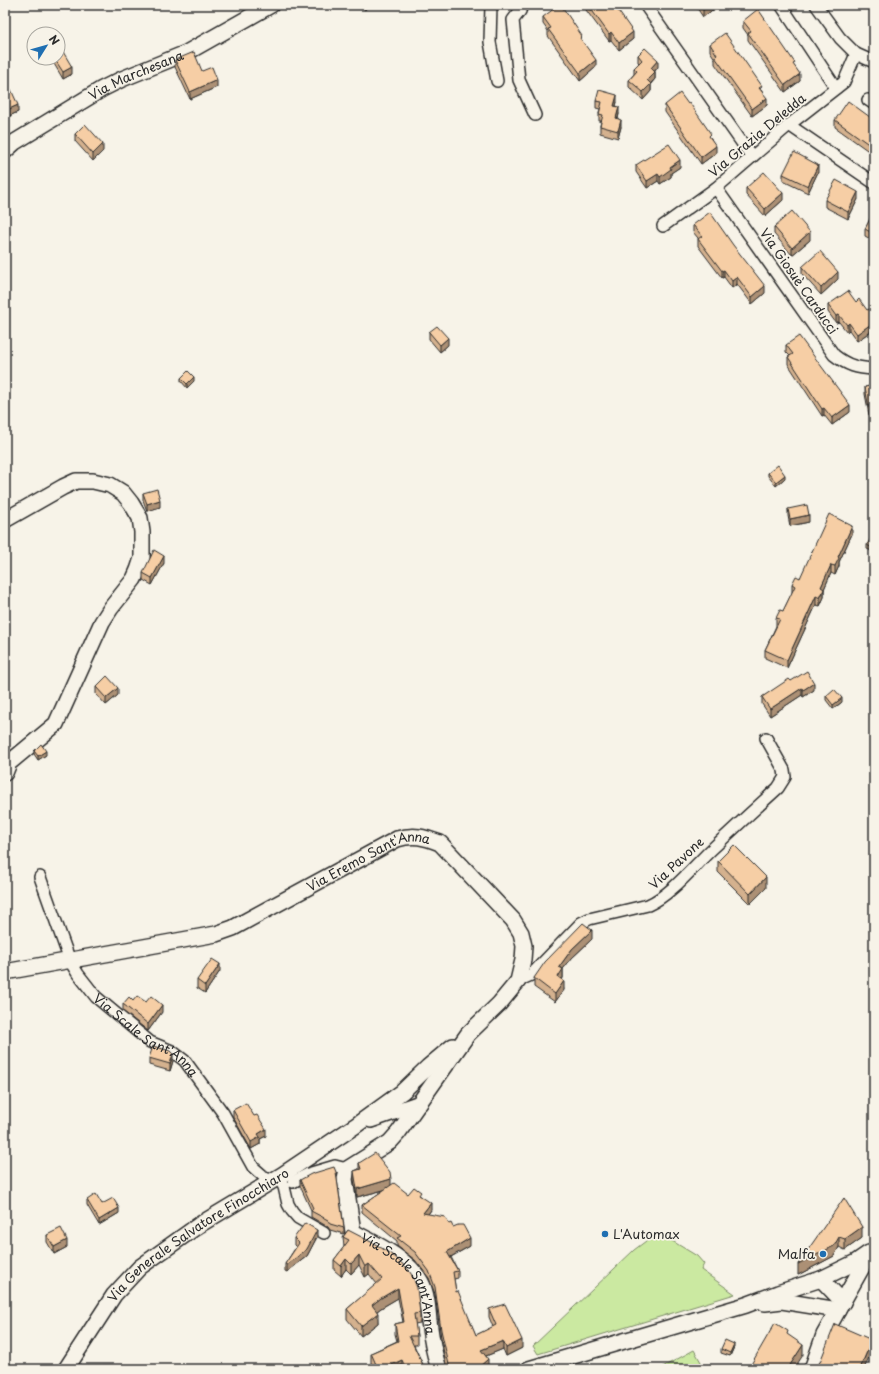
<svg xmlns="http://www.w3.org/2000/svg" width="879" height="1374" font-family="'Playpen Sans',sans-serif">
<rect width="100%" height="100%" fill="#f7f3e8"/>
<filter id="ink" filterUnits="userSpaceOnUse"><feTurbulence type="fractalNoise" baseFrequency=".025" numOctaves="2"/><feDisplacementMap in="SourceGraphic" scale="8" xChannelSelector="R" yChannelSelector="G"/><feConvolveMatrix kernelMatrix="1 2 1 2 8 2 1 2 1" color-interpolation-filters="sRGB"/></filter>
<g filter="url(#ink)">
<!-- green -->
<path fill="#cbe9a1" stroke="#7b8a66" d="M 664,1236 L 697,1256 L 704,1264 L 701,1270 L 735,1294 L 538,1354 L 533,1346 L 634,1250 L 646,1241 Z
M 694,1350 L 705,1369 L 659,1369 Z"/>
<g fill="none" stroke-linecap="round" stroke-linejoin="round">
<defs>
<g id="street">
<path d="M 491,5 L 490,42 L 497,81"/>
<path d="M 522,5 L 520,11 L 513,20 L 519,80 L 535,115"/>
<path d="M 645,5 L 752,157"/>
<path d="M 781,5 L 836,88"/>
<path d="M 816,5 L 840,38 L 856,54 L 874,62"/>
<path d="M 868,100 L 874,104"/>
<path d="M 789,125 L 874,183"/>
<path d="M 716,188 L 834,355 C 848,366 857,368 874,369"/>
<path d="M 663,226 L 716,188 L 789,125 L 844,82 L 856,54"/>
<path id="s1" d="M 40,877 L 70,961 L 78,974 L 96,997 L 150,1042 L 172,1051 L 185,1061 L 223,1113 L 253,1167 L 270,1182"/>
<path d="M 518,981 L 531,975 L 581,923 L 589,919 L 648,905 C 671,895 694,866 712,849 C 734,828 756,808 778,788 L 785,777 L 784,770 L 766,738"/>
<path d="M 278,1177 L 284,1187 L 288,1204 L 292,1211 L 298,1218 L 324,1233"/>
<path d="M 293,1182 L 308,1174 L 335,1166 L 347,1169"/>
</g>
<g id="secondary">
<path id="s2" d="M 5,151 L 15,142 L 102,89 L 122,79 L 186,53 L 271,5"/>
<path d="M 5,520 L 63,487 L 76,481 L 93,481 L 110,485 L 123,493 L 131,503 L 140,518 L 142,532 L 142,558 L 138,570 L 134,579 L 111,608 L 102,622 L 56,724 L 9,763 L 5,773"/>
<path id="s3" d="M 5,972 L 216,934 L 233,928 L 397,839 C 414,834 424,837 440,843 L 513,920 L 521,933 L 524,946 L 523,960 L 518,981 L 499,1004 L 468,1034 L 398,1133 L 390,1142 L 347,1169 L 345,1179 L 353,1232 C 376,1244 409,1259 421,1282 C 427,1293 428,1309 429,1321 C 431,1337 434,1354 439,1369"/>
<path d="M 371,1120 L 420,1103"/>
<path d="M 821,1279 L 843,1302"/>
<path d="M 765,1303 L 782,1301 L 838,1310"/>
<path id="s4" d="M 66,1369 L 114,1295 L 140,1267 L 199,1225 L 282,1175 L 355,1126 L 402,1092 L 428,1067 L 453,1046"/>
<path d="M 529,1369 L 746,1305 L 778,1293 L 821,1279 L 856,1262 L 869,1253"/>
<path d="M 812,1369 L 824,1335 L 869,1255"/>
</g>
</defs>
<!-- street casing -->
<use href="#street" stroke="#2b2b2b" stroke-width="14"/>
<!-- secondary casing -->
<use href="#secondary" stroke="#2b2b2b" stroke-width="18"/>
<!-- street -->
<use href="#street" stroke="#f7f3e8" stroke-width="11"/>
<!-- secondary -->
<use href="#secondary" stroke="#f7f3e8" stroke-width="15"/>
</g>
<!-- wall -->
<path fill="#d4b18e" stroke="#2b2b2b" d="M 359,5 L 370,5 L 365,10 Z
M 586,5 L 614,5 L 633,39 L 619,50 L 611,40 L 609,41 L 586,10 Z
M 695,5 L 718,5 L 718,6 L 703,17 Z
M 543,17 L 582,41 L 596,67 L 580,81 L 548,36 L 548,31 L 543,24 Z
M 743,21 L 795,67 L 800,81 L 785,92 L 748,40 L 748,35 L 743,28 Z
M 710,44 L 762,90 L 767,105 L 752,116 L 715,64 L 715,59 L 710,51 Z
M 638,55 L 658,67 L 655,71 L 655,79 L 651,84 L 651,91 L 643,100 L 629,87 L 629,80 L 634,74 L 634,68 L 639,63 L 638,62 Z
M 53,58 L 58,58 L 72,74 L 63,79 L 53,62 Z
M 175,60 L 202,71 L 217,87 L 190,99 L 175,67 Z
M 5,85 L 18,112 L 9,116 L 5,108 Z
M 596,101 L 617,102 L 616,106 L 619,114 L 618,119 L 621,127 L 618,138 L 600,133 L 600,126 L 601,121 L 599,121 L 599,114 L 600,109 L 596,108 Z
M 665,105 L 711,138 L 716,153 L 701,164 L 665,112 Z
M 835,120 L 874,120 L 874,155 L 835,127 Z
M 75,134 L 103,151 L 93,161 L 75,141 Z
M 636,165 L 680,167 L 671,173 L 671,177 L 660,184 L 658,181 L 647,188 L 636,172 Z
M 818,172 L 808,193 L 783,181 L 783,174 Z
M 746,188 L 783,200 L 765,216 L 746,195 Z
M 858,199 L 848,219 L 825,207 L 825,200 Z
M 874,211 L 874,241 L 865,236 L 865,229 Z
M 693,225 L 765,293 L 752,304 L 737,284 L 732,288 L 724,277 L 722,278 L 698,246 L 698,238 L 693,232 Z
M 774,227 L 810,240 L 792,255 L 774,234 Z
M 802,267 L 838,279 L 821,295 L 802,274 Z
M 856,302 L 874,316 L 874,329 L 857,341 L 849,330 L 847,332 L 839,322 L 836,323 L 828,312 L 828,305 Z
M 429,332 L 448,345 L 440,352 L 429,339 Z
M 786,345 L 850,412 L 832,425 L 824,415 L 822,416 L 788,364 L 788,357 L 790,356 L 786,352 Z
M 181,378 L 194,381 L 187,388 L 181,381 Z
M 874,385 L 874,414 L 869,415 L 865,394 L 865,387 Z
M 768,473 L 785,478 L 776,486 L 768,476 Z
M 143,493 L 160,507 L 147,511 L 143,500 Z
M 788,509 L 809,522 L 790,526 L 788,516 Z
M 852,534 L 839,562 L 839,566 L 835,575 L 831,573 L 824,589 L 824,597 L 820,606 L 816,605 L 787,668 L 765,658 L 765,650 L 776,626 L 776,618 L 783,611 L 792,593 L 792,584 Z
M 874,537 L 874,552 L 867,549 L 867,545 Z
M 164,563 L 152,585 L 143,580 L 143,573 Z
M 791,681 L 814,690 L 803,697 L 802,695 L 770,716 L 762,704 L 762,697 Z
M 96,687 L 118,695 L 106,705 L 96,694 Z
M 826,696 L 842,702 L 833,709 L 826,700 Z
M 34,751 L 46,755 L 38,760 L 34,754 Z
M 718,861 L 766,888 L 750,904 L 718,872 Z
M 592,939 L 572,958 L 563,969 L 563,978 L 562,980 L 564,990 L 555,1002 L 534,987 L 534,978 Z
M 220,971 L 205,993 L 197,988 L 197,980 Z
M 133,1001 L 146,1002 L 162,1012 L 148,1031 L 123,1011 L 123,1004 Z
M 149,1058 L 173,1061 L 170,1071 L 149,1065 Z
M 233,1110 L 266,1136 L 260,1139 L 260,1144 L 251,1149 L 233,1117 Z
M 359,1163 L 391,1185 L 408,1194 L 421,1196 L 431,1210 L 428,1214 L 449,1224 L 470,1246 L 451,1257 L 458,1271 L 458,1278 L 454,1279 L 456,1292 L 476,1335 L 493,1327 L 489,1317 L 489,1309 L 522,1348 L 506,1356 L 503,1349 L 486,1356 L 488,1366 L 485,1369 L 447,1369 L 441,1338 L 435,1294 L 429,1278 L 415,1260 L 397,1246 L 397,1241 L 362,1212 L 362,1205 L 384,1190 L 357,1197 L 354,1180 L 354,1171 L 359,1169 Z
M 300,1180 L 344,1228 L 344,1234 L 330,1230 L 328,1227 L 311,1217 L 311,1210 L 300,1186 Z
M 844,1198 L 862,1238 L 845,1250 L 839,1247 L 834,1256 L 798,1275 Z
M 87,1200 L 102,1204 L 119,1213 L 99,1225 L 87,1205 Z
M 348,1230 L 420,1313 L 420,1323 L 415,1324 L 417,1336 L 417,1345 L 414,1345 L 425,1369 L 374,1369 L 371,1363 L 371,1353 L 397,1341 L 395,1334 L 395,1324 L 403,1322 L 398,1298 L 381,1308 L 377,1311 L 378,1323 L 361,1336 L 347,1319 L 347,1309 L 377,1284 L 369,1274 L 365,1277 L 359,1265 L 351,1274 L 346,1269 L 341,1276 L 334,1270 L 334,1260 L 344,1247 L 343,1237 Z
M 47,1235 L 67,1247 L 54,1254 L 47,1242 Z
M 317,1237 L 307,1256 L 287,1272 L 285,1271 L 285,1264 L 296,1247 L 294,1245 L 294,1238 Z
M 734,1347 L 730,1356 L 721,1353 L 721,1349 Z"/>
<!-- shaded-wall -->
<path fill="#ac9074" stroke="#2b2b2b" d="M 367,5 L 370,5 L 365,10 L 365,7 Z
M 709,5 L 718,5 L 718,6 L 703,17 L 703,10 Z
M 611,32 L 611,40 L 609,41 L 609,34 Z
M 633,32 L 633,39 L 619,50 L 619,43 Z
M 596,60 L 596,67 L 580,81 L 580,73 Z
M 658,60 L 658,67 L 651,75 L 651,68 Z
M 72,67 L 72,74 L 63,79 L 63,72 Z
M 655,72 L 655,79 L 647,87 L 647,80 Z
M 800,74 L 800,81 L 785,92 L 785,85 Z
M 217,80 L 217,87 L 190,99 L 190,92 Z
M 651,84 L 651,91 L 643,100 L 643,92 Z
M 617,95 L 617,102 L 614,113 L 614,106 Z
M 767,98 L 767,105 L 752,116 L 752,109 Z
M 18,105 L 18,112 L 9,116 L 9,109 Z
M 619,107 L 619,114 L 616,125 L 616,118 Z
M 621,120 L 621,127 L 618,138 L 618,131 Z
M 103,144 L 103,151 L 93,161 L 93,154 Z
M 716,146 L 716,153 L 701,164 L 701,157 Z
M 680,160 L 680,167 L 671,173 L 671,177 L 660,184 L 660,177 L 670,167 Z
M 818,165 L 818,172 L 808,193 L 808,186 Z
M 658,174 L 658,181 L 647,188 L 647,181 Z
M 858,192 L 858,199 L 848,219 L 848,212 Z
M 783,193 L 783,200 L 765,216 L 765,209 Z
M 810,232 L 810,240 L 792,255 L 792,248 Z
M 724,270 L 724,277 L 722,278 L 722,271 Z
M 838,272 L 838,279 L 821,295 L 821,288 Z
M 737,277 L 737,284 L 732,288 L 732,281 Z
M 765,286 L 765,293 L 752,304 L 752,297 Z
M 839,315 L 839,322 L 836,323 L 836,316 Z
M 874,322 L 874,329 L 857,341 L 857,334 Z
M 849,323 L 849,330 L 847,332 L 847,325 Z
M 448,338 L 448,345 L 440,352 L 440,345 Z
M 194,377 L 194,381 L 187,388 L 187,384 Z
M 850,405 L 850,412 L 832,425 L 832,418 Z
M 824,408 L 824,415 L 822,416 L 822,409 Z
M 785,475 L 785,478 L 776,486 L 776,482 Z
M 160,500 L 160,507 L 147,511 L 147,504 Z
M 809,515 L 809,522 L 790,526 L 790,519 Z
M 852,526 L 852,534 L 839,562 L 839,566 L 835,575 L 835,566 L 838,557 Z
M 164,556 L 164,563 L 152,585 L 152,578 Z
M 831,565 L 831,573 L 821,596 L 821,587 Z
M 824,589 L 824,597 L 820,606 L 820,598 Z
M 816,596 L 816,605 L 787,668 L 787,660 Z
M 814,683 L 814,690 L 803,697 L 803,690 Z
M 118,688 L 118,695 L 106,705 L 106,698 Z
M 802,688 L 802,695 L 770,716 L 770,709 Z
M 842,698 L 842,702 L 833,709 L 833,705 Z
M 46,751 L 46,755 L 38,760 L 38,756 Z
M 766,877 L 766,888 L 750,904 L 750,894 Z
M 592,930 L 592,939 L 572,958 L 563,969 L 563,978 L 558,985 L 558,977 L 559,967 L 572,949 Z
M 220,964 L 220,971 L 205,993 L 205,986 Z
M 564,981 L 564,990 L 555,1002 L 555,994 Z
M 162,1005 L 162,1012 L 148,1031 L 148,1024 Z
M 173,1054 L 173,1061 L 170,1071 L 170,1064 Z
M 266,1129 L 266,1136 L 260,1139 L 260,1144 L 251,1149 L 251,1142 L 258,1134 Z
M 391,1179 L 391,1188 L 357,1197 L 357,1189 Z
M 431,1203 L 431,1210 L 423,1221 L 423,1213 Z
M 119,1208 L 119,1213 L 99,1225 L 99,1220 Z
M 862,1227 L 862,1238 L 845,1250 L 845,1239 Z
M 317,1230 L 317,1237 L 307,1256 L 287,1272 L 287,1265 Z
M 839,1237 L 839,1247 L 834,1256 L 798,1275 L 798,1264 Z
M 470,1238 L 470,1246 L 447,1259 L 447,1252 Z
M 67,1240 L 67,1247 L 54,1254 L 54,1247 Z
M 359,1255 L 359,1265 L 351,1274 L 351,1264 Z
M 346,1259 L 346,1269 L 341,1276 L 341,1266 Z
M 369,1264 L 369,1274 L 365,1277 L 365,1267 Z
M 398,1288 L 398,1298 L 381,1308 L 372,1315 L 372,1305 L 381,1298 Z
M 378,1313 L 378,1323 L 361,1336 L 361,1326 Z
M 522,1340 L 522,1348 L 506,1356 L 506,1348 Z
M 872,1340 L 872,1350 L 864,1369 L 860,1369 Z
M 503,1341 L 503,1349 L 481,1358 L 481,1350 Z
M 734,1344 L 734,1347 L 730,1356 L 730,1353 Z
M 803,1345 L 803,1355 L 794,1369 L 790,1365 Z
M 488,1359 L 488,1366 L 485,1369 L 479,1369 L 479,1367 Z
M 402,1360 L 402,1369 L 382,1369 Z"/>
<!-- building -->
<path fill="#f6cea5" stroke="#2b2b2b" d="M 559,5 L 561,5 L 582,36 L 580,38 L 596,60 L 580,73 L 548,29 L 551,28 L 543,17 Z
M 588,5 L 614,5 L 633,32 L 619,43 L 611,32 L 609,34 Z
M 700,5 L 709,5 L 703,10 Z
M 758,9 L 795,63 L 793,64 L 800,74 L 785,85 L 748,33 L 751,31 L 743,21 Z
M 725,33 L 762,86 L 759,88 L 767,98 L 752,109 L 715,57 L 717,55 L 710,44 Z
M 645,48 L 658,60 L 651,68 L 655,72 L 647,80 L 651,84 L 643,92 L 629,80 L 637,71 L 634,68 L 642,60 L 638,55 Z
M 62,50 L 72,67 L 63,72 L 54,58 L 58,58 L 58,52 Z
M 194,52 L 202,71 L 212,67 L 217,80 L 190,92 L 175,60 Z
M 8,83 L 18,105 L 9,109 L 5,101 L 5,85 Z
M 599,90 L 617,95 L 614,106 L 619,107 L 616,118 L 621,120 L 618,131 L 600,126 L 603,115 L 599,114 L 602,102 L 596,101 Z
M 680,93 L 688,104 L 689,102 L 711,134 L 709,136 L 716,146 L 701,157 L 665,105 Z
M 848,101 L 874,120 L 874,148 L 835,120 Z
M 85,124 L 103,144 L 93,154 L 75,134 Z
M 669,144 L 680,160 L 670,167 L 671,169 L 660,177 L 658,174 L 647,181 L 636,165 Z
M 794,152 L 818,165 L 808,186 L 783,174 Z
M 764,172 L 783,193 L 765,209 L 746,188 Z
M 836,180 L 858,192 L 848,212 L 825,200 Z
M 792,211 L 810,232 L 792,248 L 774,227 Z
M 874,211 L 874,234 L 865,229 Z
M 710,212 L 733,245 L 765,286 L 752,297 L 737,277 L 732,281 L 724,270 L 722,271 L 698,239 L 702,236 L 693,225 Z
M 820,251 L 838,272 L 821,288 L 802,267 Z
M 848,291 L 856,302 L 859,299 L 867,310 L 869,309 L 874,316 L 874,322 L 857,334 L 849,323 L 847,325 L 839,315 L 836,316 L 828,305 Z
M 437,326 L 448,338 L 440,345 L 429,332 Z
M 799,336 L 850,405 L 832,418 L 824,408 L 822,409 L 788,357 L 793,354 L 786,345 Z
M 188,371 L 194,377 L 187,384 L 181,378 Z
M 874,385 L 874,407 L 869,408 L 865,387 Z
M 778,465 L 785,475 L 776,482 L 768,473 Z
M 157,489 L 160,500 L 147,504 L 143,493 Z
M 807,505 L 809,515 L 790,519 L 788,509 Z
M 829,514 L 852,526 L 838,557 L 839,558 L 835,566 L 831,565 L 821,587 L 824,589 L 820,598 L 816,596 L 787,660 L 765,650 L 780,619 L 776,618 L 780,610 L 783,611 L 795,586 L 792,584 L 796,576 L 800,578 Z
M 872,536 L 874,537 L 874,549 L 867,545 Z
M 154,550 L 164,556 L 152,578 L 143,573 Z
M 807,671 L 814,683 L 803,690 L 802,688 L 770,709 L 762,697 L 789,679 L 791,681 Z
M 107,676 L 118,688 L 106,698 L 96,687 Z
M 834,689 L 842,698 L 833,705 L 826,696 Z
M 41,744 L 46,751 L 38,756 L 34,751 Z
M 734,845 L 766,877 L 750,894 L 718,861 Z
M 583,923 L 592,930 L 572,949 L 559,967 L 563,969 L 558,977 L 564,981 L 555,994 L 534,978 L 545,962 Z
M 212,959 L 220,964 L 205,986 L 197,980 Z
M 137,996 L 146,1002 L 151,996 L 162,1005 L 148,1024 L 123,1004 L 129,997 L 133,1001 Z
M 153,1046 L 170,1051 L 173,1054 L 170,1064 L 149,1058 Z
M 246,1103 L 254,1116 L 257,1115 L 266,1129 L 258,1134 L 260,1137 L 251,1142 L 233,1110 Z
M 375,1153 L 390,1172 L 391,1179 L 357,1189 L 354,1171 L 361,1169 L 359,1163 Z
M 334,1167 L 336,1172 L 344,1228 L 330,1224 L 328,1220 L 311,1211 L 313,1208 L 300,1180 L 311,1174 Z
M 394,1183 L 408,1194 L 414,1187 L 421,1192 L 419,1195 L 431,1203 L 423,1213 L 445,1217 L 449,1224 L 451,1223 L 453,1227 L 458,1225 L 463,1225 L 470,1238 L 447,1252 L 458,1271 L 453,1272 L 456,1292 L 458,1291 L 476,1335 L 496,1325 L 489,1309 L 505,1304 L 522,1340 L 506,1348 L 503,1341 L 481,1350 L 488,1359 L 479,1367 L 481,1369 L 450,1369 L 441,1330 L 435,1287 L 429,1271 L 415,1252 L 397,1238 L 401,1236 L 362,1205 Z
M 96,1194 L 102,1204 L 113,1198 L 119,1208 L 99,1220 L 87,1200 Z
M 844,1198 L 862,1227 L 845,1239 L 839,1237 L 834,1246 L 798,1264 Z
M 305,1223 L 317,1230 L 307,1249 L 287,1265 L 285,1264 L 299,1243 L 294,1238 Z
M 61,1228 L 67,1240 L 54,1247 L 47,1235 Z
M 348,1230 L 377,1245 L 395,1257 L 408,1269 L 413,1277 L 417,1288 L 420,1313 L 414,1314 L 417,1336 L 409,1336 L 425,1369 L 406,1369 L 402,1360 L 382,1369 L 378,1369 L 371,1353 L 398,1341 L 395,1324 L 404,1322 L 398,1288 L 381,1298 L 372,1305 L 378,1313 L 361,1326 L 347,1309 L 382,1279 L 369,1264 L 365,1267 L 359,1255 L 351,1264 L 346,1259 L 341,1266 L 334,1260 L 349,1240 L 343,1237 Z
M 775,1323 L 788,1331 L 787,1334 L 803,1345 L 790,1365 L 795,1369 L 751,1369 L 749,1368 Z
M 835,1324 L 872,1340 L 860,1368 L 853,1369 L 817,1369 L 817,1366 L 820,1362 Z
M 725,1340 L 734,1344 L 730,1353 L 721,1349 Z"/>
</g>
<!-- markers -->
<g fill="#1f6fb2" stroke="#f7f3e8" stroke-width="1.5">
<circle cx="605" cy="1234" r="4"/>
<circle cx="823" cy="1254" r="4"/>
</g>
<g text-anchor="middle" stroke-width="3.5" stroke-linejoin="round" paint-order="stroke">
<!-- street labels -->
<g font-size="13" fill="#2b2b2b" stroke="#f7f3e8">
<text dy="5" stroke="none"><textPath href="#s2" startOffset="152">Via Marchesana</textPath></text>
<text transform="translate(757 135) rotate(-40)" y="5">Via Grazia Deledda</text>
<text transform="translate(799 281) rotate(55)" y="5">Via Giosuè Carducci</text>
<text transform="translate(676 863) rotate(-43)" y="5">Via Pavone</text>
<text dy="5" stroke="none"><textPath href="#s3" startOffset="385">Via Eremo Sant'Anna</textPath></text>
<text dy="5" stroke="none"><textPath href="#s1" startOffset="197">Via Scale Sant'Anna</textPath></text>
<text dy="5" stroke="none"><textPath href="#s4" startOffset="192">Via Generale Salvatore Finocchiaro</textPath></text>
<text dy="5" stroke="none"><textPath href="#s3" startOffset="1029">Via Scale Sant'Anna</textPath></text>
</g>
<!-- poi labels -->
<g font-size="13" fill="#2b2b2b" stroke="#f7f3e8" text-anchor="start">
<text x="613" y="1239">L'Automax</text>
<text x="815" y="1259" text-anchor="end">Malfa</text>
</g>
</g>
<!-- margin -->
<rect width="879" height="1374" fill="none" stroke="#f7f3e8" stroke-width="20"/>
<rect x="10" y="10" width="859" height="1354" fill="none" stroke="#2b2b2b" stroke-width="1.5" filter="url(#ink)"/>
<!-- north arrow -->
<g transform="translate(46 46) rotate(53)"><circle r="19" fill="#f7f3e8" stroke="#a5a39c"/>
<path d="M0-3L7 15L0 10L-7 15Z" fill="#1f6fb2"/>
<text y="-6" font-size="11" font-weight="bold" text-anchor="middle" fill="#2b2b2b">N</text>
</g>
</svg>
